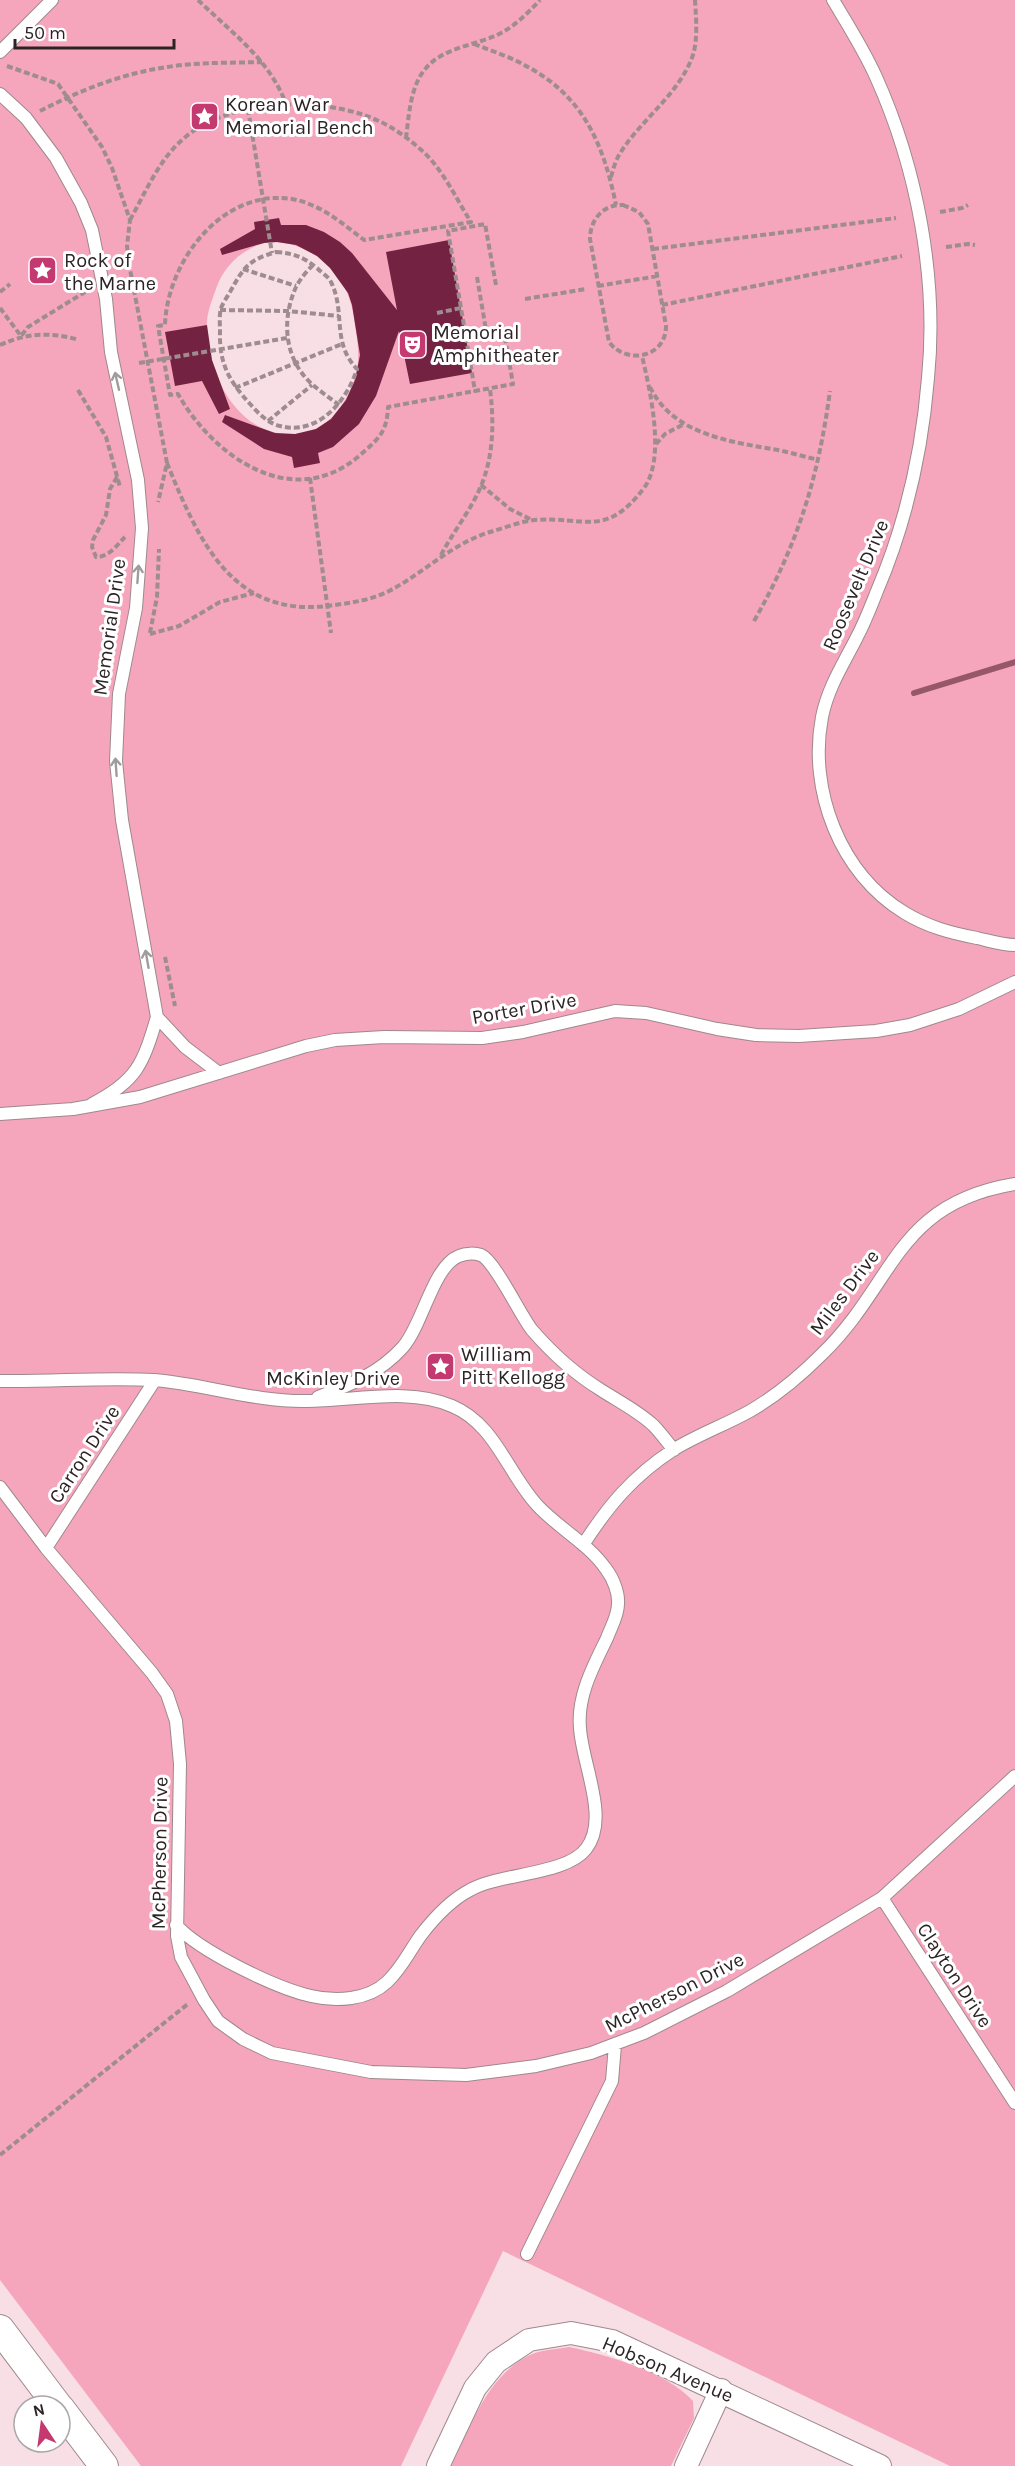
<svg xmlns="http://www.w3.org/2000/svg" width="1015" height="2466" font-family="Karla,sans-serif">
<rect width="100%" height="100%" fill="#f8dfe5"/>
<!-- green -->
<path fill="#f5a6bc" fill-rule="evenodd" d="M 0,0 L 1015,0 L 1015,2466 L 950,2466 L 503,2251 L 401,2466 L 141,2466 L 0,2280 ZM 270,242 C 304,241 336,264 348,295 C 353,307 354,319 356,331 C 359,353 360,368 351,388 C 341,410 327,428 303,433 C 242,445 204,374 207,321 C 208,309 213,298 217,286 C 226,263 246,246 270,242 Z
M 569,2347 C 608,2355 667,2372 693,2401 L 694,2418 L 671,2466 L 451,2466 C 471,2426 486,2378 528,2356 C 539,2350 557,2349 569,2347 Z"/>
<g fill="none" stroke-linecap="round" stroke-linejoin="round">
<!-- stream -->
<path stroke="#97576b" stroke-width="6" d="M 914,693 L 1015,662"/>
</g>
<!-- building -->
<path fill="#732341" d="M 279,218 L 281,225 L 306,225 L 324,232 L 340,242 L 352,253 L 397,310 L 386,252 L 449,240 L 472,373 L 410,384 L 399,331 L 376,396 L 359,424 L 333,447 L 318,453 L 320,463 L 294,468 L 292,457 L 264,449 L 222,422 L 225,415 L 275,433 L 295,434 L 316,429 L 331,419 L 346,400 L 355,380 L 360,355 L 352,305 L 348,293 L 330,268 L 317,256 L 296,245 L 277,242 L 264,243 L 222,255 L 220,249 L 255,229 L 254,222 Z
M 207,325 L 212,360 L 230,409 L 219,414 L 202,381 L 175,386 L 165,332 Z"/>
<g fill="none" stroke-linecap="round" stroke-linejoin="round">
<defs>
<path id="service" d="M 833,0 C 848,25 864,50 876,77 C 917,168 938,278 928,378 C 922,452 906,523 877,591 C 871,606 865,622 857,637 C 844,663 828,687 822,717 C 808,790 840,874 905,913 C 928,927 951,933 977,938 C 990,941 1002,945 1015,945
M 0,52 L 52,0
M 0,94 L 26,118 L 56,158 L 81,203 L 92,230 L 106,299 L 111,352 L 138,480 L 142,528 L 136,608 L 119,694 L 116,761 L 122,820 L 157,1017 C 143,1064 137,1081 92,1104
M 157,1017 L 185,1047 L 219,1073
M 0,1114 L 73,1109 L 140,1097 L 306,1046 L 335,1040 L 384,1037 L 482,1038 L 523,1032 L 615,1011 L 646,1013 L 717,1029 L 756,1035 L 799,1036 L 876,1031 L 910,1025 L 959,1009 L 1015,982
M 0,1381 C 51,1382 103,1377 154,1380 C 205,1384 254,1402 307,1401 C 352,1401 410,1387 452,1406 C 495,1424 507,1472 537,1505 C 558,1528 588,1543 606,1569 C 613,1578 619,1593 618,1604 C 618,1616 611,1627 607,1638 C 593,1667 577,1696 580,1728 C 582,1764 610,1819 586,1849 C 566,1875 499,1873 470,1890 C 451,1900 434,1918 421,1935 C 410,1950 402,1968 387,1982 C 368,2000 336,2002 311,1996 C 276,1988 199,1951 176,1925
M 318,1397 C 350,1385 380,1373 403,1347 C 423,1324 433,1266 459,1256 C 466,1253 475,1253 481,1255 C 495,1261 520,1315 532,1330 C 552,1353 575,1374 601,1390 C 618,1401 638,1411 653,1425 C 661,1433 667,1442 674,1450
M 0,1487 L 46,1548 L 152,1673 L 167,1694 L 176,1721 L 180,1764 L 177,1936 L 181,1957 L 204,2000 L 218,2021 L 243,2039 L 272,2053 L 371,2072 L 466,2075 L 536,2066 L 591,2053 L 644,2033 L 727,1991 L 882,1898 L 1015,1776
M 583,1545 C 608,1506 633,1476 673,1450 C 697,1435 725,1425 750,1411 C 776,1396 800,1376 821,1355 C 896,1283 894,1204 1015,1184
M 46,1548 L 155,1380
M 882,1898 L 1015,2103
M 527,2254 L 612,2081 L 615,2045"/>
<path id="minor" d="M 438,2466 L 475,2388 L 496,2362 L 529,2340 L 571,2333 L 612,2341 L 880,2466
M 686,2466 L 721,2390"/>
<path id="tertiary" d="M 0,2329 L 58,2406
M 60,2408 L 104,2466"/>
</defs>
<!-- service casing -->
<use href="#service" stroke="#9f888e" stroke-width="14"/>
<!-- minor casing -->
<use href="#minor" stroke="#9f888e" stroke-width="24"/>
<!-- tertiary casing -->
<use href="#tertiary" stroke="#9f888e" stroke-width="30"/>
<!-- path -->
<path stroke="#9e8c91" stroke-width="4" stroke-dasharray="6 3" stroke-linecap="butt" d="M 198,0 C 231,32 270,60 286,104
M 474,44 C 492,51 511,57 528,67 C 584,97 604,146 616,205
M 7,66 L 58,84 L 102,147 L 112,168 L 130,220 L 127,246 L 129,264 L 167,463 L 158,502
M 248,109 L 272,253
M 40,111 C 79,91 118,75 161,68 C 194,62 229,63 262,62
M 406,138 C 409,116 410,86 426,68 C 443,48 475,45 497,35 C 514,27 527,14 540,0
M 611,177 C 613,170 615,162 619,155 C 640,120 679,95 693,55 C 698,38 696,18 695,0
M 623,205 L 639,212 L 648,224 L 666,326 C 666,358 626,365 609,342 L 590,239 C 590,219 604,204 623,205 Z
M 940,212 L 962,208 L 968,205
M 130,220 C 145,193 159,160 182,140 C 226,100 310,97 364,115 C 385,122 403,134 419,148 C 442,167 455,197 471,222 L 364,240 C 342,223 320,204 292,199 C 222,188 167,262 165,325 L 158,326 L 170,395 L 178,394 C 213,456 292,513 359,456 C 378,439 387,433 388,407 L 475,391
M 946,247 L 968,244 L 975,245
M 653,249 L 896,218
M 276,252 C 293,253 304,257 318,269 C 322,273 329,277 331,282 C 346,312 331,342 357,369 C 347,401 318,436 280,426 C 268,423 259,414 251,405 C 229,381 219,364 220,331 C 220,324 219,315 221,308 C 223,303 227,297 230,292 C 244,267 248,260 276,252 Z
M 313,265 C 307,271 300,279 296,287 C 281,320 284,360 313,385 C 321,392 330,398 339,405
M 243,269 L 296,286
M 477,277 L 487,336
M 496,285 L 485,224 L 448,231 L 475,391 L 513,384 L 503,326
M 598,286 L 658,276
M 0,292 L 10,284
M 525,299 L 586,289
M 662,305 L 902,256
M 0,308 L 21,336 L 28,327 L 85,292
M 220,310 L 288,311 L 339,316
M 437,313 L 461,308
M 0,345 C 27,333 48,332 76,339
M 139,363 L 287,338
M 650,387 C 673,435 732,442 778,450 C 792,453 806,457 819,460
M 235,388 L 342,344
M 78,390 L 106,437 L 120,487
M 268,421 L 312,385
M 656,444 L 665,434 L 684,424
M 167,463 C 198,539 231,617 327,606 C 349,603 369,601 389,591 C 424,573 451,544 490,532 C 504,528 519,522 534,520 C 585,516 605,539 644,488 C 666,458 650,390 642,356
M 117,477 L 110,489 L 106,515 L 93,540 L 92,547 L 96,557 C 109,557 116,546 125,537
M 310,478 L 331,633
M 481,485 L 510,509 L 532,520
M 441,555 C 453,532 471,510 481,486 C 494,455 494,421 490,389
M 754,621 C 798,544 818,479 830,391
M 150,633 L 157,597 L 159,549
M 150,634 L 179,626 L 220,602 L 254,593
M 165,957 L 175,1006
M 0,2155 L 189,2003"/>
<!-- service -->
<use href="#service" stroke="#fff" stroke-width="12"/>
<!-- minor -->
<use href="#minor" stroke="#fff" stroke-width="22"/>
<!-- tertiary -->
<use href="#tertiary" stroke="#fff" stroke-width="28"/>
</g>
<!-- one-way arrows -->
<defs><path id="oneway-shaft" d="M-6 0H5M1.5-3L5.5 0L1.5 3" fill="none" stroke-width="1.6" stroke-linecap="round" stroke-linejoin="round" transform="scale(1.5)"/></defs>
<g stroke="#a09c9d">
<use href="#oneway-shaft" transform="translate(117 381) rotate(-103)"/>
<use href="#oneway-shaft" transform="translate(138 574) rotate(-86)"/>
<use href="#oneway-shaft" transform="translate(116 767) rotate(-94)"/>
<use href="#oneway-shaft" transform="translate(147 959) rotate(-100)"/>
</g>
<!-- icons -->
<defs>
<symbol id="sight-square" viewBox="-11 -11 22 22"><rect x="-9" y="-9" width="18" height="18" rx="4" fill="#c4396f" stroke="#fff"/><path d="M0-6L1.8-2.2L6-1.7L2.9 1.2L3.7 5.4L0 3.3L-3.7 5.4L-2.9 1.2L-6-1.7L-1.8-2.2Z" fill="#fff"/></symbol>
<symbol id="theatre-square" viewBox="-11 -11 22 22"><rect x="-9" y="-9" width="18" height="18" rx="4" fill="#c4396f" stroke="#fff"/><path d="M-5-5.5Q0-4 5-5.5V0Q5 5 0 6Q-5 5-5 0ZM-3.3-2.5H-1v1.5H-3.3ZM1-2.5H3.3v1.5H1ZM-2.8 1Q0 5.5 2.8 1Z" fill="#fff"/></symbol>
</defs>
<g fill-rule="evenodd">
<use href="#sight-square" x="188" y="100" width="33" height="33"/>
<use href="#sight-square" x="26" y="254" width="33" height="33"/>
<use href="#theatre-square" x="396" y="328" width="33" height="33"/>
<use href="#sight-square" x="424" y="1350" width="33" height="33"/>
</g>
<g text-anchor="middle" stroke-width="6" stroke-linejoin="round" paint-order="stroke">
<!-- poi labels -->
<g font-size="20" fill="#2c2326" stroke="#fff" text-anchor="start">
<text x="225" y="111">Korean War<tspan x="225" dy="23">Memorial Bench</tspan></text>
<text x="64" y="267">Rock of<tspan x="64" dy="23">the Marne</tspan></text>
<text x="433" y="339">Memorial<tspan x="433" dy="23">Amphitheater</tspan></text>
<text x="461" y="1361">William<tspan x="461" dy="23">Pitt Kellogg</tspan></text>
</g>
<!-- street labels -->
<g font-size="20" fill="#2c2326" stroke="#fff">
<text transform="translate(855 585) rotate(-67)" y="7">Roosevelt Drive</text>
<text transform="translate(109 627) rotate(-82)" y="7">Memorial Drive</text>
<text transform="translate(524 1008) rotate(-10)" y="7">Porter Drive</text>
<text transform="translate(844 1292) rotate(-53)" y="7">Miles Drive</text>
<text x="333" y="1385">McKinley Drive</text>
<text transform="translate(84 1454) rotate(-57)" y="7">Carron Drive</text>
<text transform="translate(159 1853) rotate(-89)" y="7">McPherson Drive</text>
<text transform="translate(955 1975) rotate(57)" y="7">Clayton Drive</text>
<text transform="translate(674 1992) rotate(-27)" y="7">McPherson Drive</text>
<text transform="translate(668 2369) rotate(23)" y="7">Hobson Avenue</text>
</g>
</g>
<!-- north arrow -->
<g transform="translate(42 2424) rotate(347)"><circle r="28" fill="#ffffff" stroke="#aba7a8" stroke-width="1.5"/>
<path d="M0-4.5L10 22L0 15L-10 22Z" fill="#c4396f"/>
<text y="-9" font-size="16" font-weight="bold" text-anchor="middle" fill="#2c2326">N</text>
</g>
<!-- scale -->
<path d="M15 39v9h159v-9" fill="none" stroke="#2c2326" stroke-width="3"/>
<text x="24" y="39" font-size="18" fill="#2c2326" stroke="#ffffff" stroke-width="4.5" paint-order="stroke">50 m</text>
</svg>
